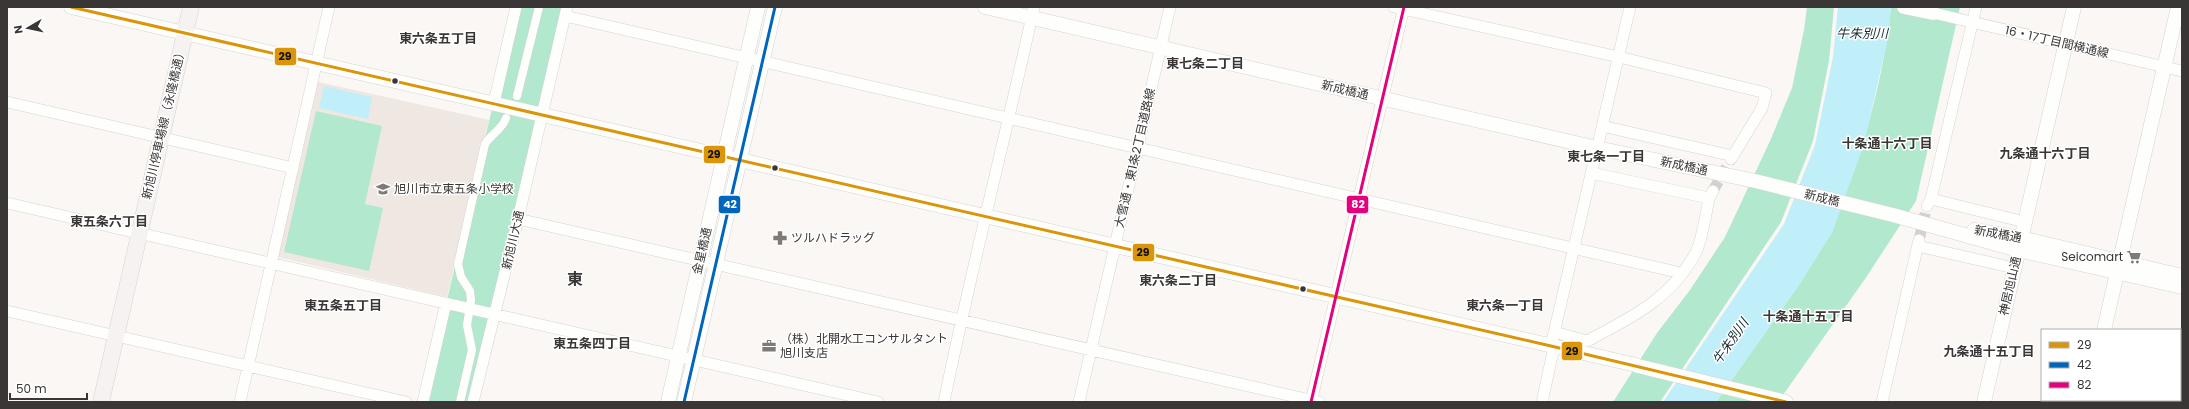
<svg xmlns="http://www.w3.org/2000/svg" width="2189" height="409" font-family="Poppins,'Noto Sans JP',sans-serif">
<rect width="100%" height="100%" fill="#faf7f4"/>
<!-- built -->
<path fill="#efe7e2" d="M 318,82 L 489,120 L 447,297 L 278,257 Z"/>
<!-- green -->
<path fill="#b2e8ce" d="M 516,7 L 567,7 L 475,402 L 423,402 Z
M 1807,7 L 1834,7 L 1829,61 L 1813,141 L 1781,222 L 1660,402 L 1613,402 L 1657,333 L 1690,290 L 1725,237 L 1770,141 L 1792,88 L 1804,30 Z
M 1891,7 L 1960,7 L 1916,201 L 1865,279 L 1778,402 L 1716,402 L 1801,282 C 1850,198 1881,103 1891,7 Z
M 316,111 L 382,126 L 365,204 L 383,208 L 369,271 L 284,252 Z"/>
<!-- water -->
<path fill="#c0effa" d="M 1838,7 L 1891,7 L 1888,38 L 1864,144 L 1832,233 L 1801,282 L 1716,402 L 1663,402 L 1784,224 L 1815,145 L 1833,57 Z
M 324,86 L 372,97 L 368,119 L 319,108 Z"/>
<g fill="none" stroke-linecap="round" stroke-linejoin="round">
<!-- minor-tunnel -->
<path stroke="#d3d0ce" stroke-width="11" stroke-dasharray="11 5.5" stroke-linecap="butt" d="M 1713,191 L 1731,159
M 1919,240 L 1927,206"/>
<defs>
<path id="pedestrian" d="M 517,96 L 539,7
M 460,402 L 472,350 L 467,325 L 471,300 L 470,291 L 461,277 L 458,264 L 485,144 C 491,134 502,130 506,118"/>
<path id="minor" d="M 1394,7 L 1619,57 L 1766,93 L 1762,108 L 1731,159
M 1933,13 L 2182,71
M 565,16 L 1681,273
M 7,102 L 293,168
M 494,103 L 516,7
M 1602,126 L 1733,156
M 1591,173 L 1709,198
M 1931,199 L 2025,222
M 7,203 L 878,402
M 1927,206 L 1931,199 L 1976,7
M 518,219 L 1319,402
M 1918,246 L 2014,268
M 7,311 L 406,402
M 1554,332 L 1587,341 C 1630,318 1670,300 1695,254 C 1702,242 1706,213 1709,198 L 1713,191
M 1551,346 L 1630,7
M 240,402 L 329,7
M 423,402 L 446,303
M 473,402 L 518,219 L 567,7
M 944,402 C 971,270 1005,139 1034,7
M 1079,402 L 1170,7
M 1311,402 L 1404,7
M 1542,402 L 1554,347
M 1882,402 L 1919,240"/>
<path id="tertiary" d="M 71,7 L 1636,365
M 985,7 L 1597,148 L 1755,181 L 1893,215 L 2018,250 L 2182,287
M 1904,7 L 1933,13
M 1974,230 L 2021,238 L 2182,276
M 2104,330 L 2178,7
M 1638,366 L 1786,402
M 668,402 L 758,7
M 684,402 L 775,7
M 1984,402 L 2074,7
M 2088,402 L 2088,400"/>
<path id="secondary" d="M 101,402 L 191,7"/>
</defs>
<!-- pedestrian casing -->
<use href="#pedestrian" stroke="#d6d4d2" stroke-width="9"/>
<!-- minor casing -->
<use href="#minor" stroke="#d6d4d2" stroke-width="12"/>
<!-- tertiary casing -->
<use href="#tertiary" stroke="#d6d4d2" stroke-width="15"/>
<!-- secondary casing -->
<use href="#secondary" stroke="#d6d4d2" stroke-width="17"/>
<!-- pedestrian -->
<use href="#pedestrian" stroke="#fefefd" stroke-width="8"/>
<!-- minor -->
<use href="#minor" stroke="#fefefd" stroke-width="11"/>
<!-- tertiary -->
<use href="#tertiary" stroke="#fefefd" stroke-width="14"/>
<!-- secondary -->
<use href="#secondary" stroke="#f5f2f1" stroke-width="16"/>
<defs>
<path id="bus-1" d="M 71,7 L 1551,346 L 1786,402"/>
<path id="bus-2" d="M 684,402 L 775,7"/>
<path id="bus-3" d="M 1311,402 L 1404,7"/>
</defs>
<!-- bus-1 casing -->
<use href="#bus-1" stroke="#fff" stroke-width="6"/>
<!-- bus-2 casing -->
<use href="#bus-2" stroke="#fff" stroke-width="6"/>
<!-- bus-3 casing -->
<use href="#bus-3" stroke="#fff" stroke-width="6"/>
<!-- bus-1 -->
<use href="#bus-1" stroke="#da9508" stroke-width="3"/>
<!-- bus-2 -->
<use href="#bus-2" stroke="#0065bd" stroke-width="3"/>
<!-- bus-3 -->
<use href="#bus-3" stroke="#e5007d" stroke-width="3"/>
</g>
<!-- icons -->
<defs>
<symbol id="school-bare" viewBox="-9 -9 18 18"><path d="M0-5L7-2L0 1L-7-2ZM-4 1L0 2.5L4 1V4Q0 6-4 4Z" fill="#7d7a78" stroke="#fff" stroke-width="2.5" paint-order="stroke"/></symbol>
<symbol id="pharmacy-bare" viewBox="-9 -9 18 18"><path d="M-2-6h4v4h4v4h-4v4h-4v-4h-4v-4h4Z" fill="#7d7a78" stroke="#fff" stroke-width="2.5" paint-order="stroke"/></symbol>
<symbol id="supermarket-bare" viewBox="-9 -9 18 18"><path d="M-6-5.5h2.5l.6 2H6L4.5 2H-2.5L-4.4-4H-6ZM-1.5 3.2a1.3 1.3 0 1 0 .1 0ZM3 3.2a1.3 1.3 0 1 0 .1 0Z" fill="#7d7a78" stroke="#fff" stroke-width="2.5" paint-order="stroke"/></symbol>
<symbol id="office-bare" viewBox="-9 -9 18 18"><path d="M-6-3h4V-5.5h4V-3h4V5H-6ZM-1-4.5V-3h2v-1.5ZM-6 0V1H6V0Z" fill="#7d7a78" stroke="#fff" stroke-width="2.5" paint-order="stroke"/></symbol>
</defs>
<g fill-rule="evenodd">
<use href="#school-bare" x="373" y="179" width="20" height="20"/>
<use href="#pharmacy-bare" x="770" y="228" width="20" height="20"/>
<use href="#supermarket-bare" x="2124" y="247" width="20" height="20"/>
<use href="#office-bare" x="759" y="336" width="20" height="20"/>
</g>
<!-- markers -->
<g fill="#393635" stroke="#fff" stroke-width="1.5">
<circle cx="395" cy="81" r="3.5"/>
<circle cx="775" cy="168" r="3.5"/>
<circle cx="1303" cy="289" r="3.5"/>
</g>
<g text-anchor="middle" stroke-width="3" stroke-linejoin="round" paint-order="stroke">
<!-- street labels -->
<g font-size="12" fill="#393635" stroke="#fff">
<text transform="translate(2057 42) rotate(13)" y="4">16・17丁目間横通線</text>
<text transform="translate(1345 90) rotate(13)" y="4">新成橋通</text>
<text transform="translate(164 123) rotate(-77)" y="4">新旭川停車場線（永隆橋通）</text>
<text transform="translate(1135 158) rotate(-77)" y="4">大雪通・東1条2丁目道路線</text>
<text transform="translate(1684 166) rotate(12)" y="4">新成橋通</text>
<text transform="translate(1822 198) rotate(14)" y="4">新成橋</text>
<text transform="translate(1998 234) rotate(10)" y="4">新成橋通</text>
<text transform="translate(513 240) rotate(-77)" y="4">新旭川大通</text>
<text transform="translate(702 251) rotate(-77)" y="4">金星橋通</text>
<text transform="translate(2010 286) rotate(-77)" y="4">神居旭山通</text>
</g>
<!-- poi labels -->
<g font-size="12" fill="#393635" stroke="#fff" text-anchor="start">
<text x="394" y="193">旭川市立東五条小学校</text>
<text x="791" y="242">ツルハドラッグ</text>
<text x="2123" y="261" text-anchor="end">Seicomart</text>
<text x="780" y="343">（株）北開水工コンサルタント<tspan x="780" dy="14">旭川支店</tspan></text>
</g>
<!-- water labels -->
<g font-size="13" font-style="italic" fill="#172e33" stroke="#fff">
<text x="1862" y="38">牛朱別川</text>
<text transform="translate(1730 341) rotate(-55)" y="5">牛朱別川</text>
</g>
<!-- neighbourhood labels -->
<g font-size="13" font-weight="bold" fill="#393635" stroke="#fff">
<text x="438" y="43">東六条五丁目</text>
<text x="1205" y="68">東七条二丁目</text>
<text x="1887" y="148">十条通十六丁目</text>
<text x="2045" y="158">九条通十六丁目</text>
<text x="1606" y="161">東七条一丁目</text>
<text x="109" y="226">東五条六丁目</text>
<text x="1178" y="285">東六条二丁目</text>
<text x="343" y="310">東五条五丁目</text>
<text x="1505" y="310">東六条一丁目</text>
<text x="1808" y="321">十条通十五丁目</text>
<text x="592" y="348">東五条四丁目</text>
<text x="1989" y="356">九条通十五丁目</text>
</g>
<!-- district labels -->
<g font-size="16" font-weight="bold" fill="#393635" stroke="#fff">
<text x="575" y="285">東</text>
</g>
</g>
<g stroke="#fff" stroke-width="1.5">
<rect x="274" y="47" width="23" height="19" rx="4" fill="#da9508"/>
<rect x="703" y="145" width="23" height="19" rx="4" fill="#da9508"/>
<rect x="718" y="195" width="23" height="19" rx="4" fill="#0065bd"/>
<rect x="1346" y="195" width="23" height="19" rx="4" fill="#e5007d"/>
<rect x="1132" y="243" width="23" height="19" rx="4" fill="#da9508"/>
<rect x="1561" y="341" width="22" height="20" rx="4" fill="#da9508"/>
</g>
<g font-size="11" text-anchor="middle" font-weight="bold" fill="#fff">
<text x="730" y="208">42</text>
<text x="1358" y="208">82</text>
</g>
<g font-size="11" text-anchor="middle" font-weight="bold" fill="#111">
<text x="285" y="60">29</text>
<text x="714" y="158">29</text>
<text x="1143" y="256">29</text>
<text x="1572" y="355">29</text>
</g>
<!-- border -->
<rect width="2189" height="409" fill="none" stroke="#393635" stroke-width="16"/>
<!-- legend -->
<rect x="2041" y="329" width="140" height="72" fill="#ffffff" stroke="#b0afae"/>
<rect x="2049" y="342" width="20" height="6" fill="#da9508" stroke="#b0afae"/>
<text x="2077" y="349" font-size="12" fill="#393635">29</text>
<rect x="2049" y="362" width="20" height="6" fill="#0065bd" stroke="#b0afae"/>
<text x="2077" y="369" font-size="12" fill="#393635">42</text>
<rect x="2049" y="382" width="20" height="6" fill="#e5007d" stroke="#b0afae"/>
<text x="2077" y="389" font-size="12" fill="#393635">82</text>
<!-- north arrow -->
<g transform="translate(28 28) rotate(261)" stroke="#ffffff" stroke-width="3" paint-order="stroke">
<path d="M0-3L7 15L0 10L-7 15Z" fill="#393635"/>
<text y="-6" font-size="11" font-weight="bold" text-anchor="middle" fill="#393635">N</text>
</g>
<!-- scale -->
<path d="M10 393v6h77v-6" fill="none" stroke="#393635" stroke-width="2"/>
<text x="16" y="393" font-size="12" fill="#393635" stroke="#ffffff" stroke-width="3" paint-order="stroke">50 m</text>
</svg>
